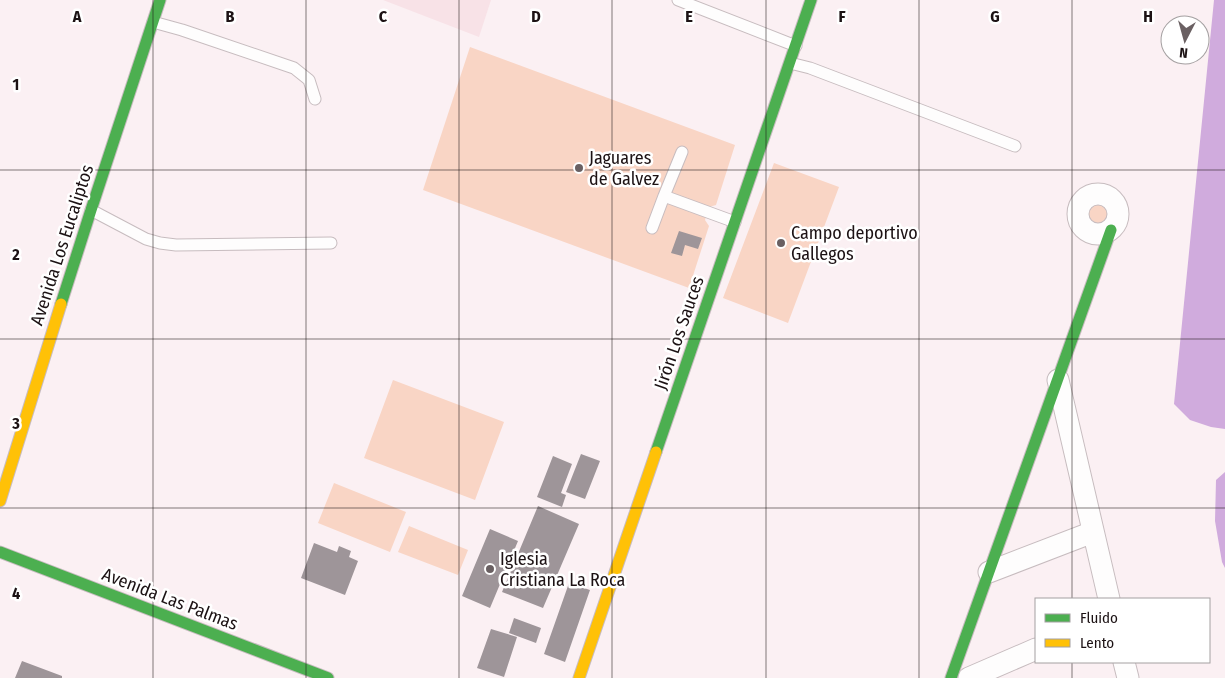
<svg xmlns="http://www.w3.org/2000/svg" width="1225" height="678" font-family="'Fira Sans Condensed',sans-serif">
<rect width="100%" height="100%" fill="#fbf0f3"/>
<!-- built -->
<path fill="#f8e2e7" d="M 383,0 L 491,0 L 479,37 Z"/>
<!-- green -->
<path fill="#f9d5c5" d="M 470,47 L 735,145 L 716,205 L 709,207 L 705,220 L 709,226 L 689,288 L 423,190 Z
M 774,163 L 839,187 L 788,323 L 723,298 Z
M1087 214a12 12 0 1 1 24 0a12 12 0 1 1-24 0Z
M 393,380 L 504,422 L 475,500 L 364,458 Z
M 334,483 L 406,512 L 390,552 L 318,523 Z
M 409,526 L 468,550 L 458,575 L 398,552 Z"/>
<!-- water -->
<path fill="#d0abdd" d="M 1214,0 L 1225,0 L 1225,429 L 1211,427 L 1190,420 L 1174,404 Z
M 1225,472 L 1225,568 L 1222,562 L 1215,521 L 1216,480 Z"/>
<!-- building -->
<path fill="#9e9599" d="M 679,231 L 702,238 L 698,249 L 685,245 L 682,256 L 671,253 Z
M 581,454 L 600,461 L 585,499 L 566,492 Z
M 553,456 L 572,464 L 561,493 L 566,495 L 562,507 L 537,497 Z
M 538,506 L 579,524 L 543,608 L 502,592 Z
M 490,529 L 518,541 L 490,608 L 462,596 Z
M 314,543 L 337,552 L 339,546 L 351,551 L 349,557 L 358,561 L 345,595 L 301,578 Z
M 569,583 L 590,590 L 565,662 L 544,654 Z
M 514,618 L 541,628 L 536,643 L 509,633 Z
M 491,629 L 517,637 L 504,677 L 477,668 Z
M 22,661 L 62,676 L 62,678 L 15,678 Z"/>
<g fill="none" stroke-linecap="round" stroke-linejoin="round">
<defs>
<path id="lane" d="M 678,0 L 796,46
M 153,22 L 182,30 L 294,68 L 309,80 L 315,99
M 790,63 L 810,68 L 1015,146
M 682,152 L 664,196 L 735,222
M 91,210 L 146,239 L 160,243 L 176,245 L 331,243
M 652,228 L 664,196"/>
<path id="street" d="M1078 214a20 20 0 1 1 40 0a20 20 0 1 1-40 0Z
M 1058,380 L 1109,599
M 989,572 L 1093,532
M 1124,662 L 1128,678
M 969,678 L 1036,649"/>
<path id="fast" d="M 61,304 L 91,210 L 160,0
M 656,452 L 811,0
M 0,552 L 328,678
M 951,678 L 1111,230"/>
<path id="slow" d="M 0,501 L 61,304
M 579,678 L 656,452"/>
</defs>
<!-- lane casing -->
<use href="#lane" stroke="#c7bcbf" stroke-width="13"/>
<!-- street casing -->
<use href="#street" stroke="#c7bcbf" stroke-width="23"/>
<!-- fast casing -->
<use href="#fast" stroke="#c7bcbf" stroke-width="13"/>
<!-- slow casing -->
<use href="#slow" stroke="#c7bcbf" stroke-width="13"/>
<!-- lane -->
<use href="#lane" stroke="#fefdfd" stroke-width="11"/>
<!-- street -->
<use href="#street" stroke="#fefdfd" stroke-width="21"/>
<!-- fast -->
<use href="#fast" stroke="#4caf50" stroke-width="11"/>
<!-- slow -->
<use href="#slow" stroke="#ffc107" stroke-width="11"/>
</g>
<!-- grid -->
<path fill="none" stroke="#1c1214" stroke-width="1" stroke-opacity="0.55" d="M 153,0 L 153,678M 306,0 L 306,678M 459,0 L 459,678M 612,0 L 612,678M 766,0 L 766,678M 919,0 L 919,678M 1072,0 L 1072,599M 0,170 L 1225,170M 0,339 L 1225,339M 0,508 L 1225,508M 1072,662 L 1072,678"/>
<!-- markers -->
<g fill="#6a6062" stroke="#fff" stroke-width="2">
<circle cx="579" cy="168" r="5"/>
<circle cx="781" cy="243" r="5"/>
<circle cx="490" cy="569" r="5"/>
</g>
<g text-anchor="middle" stroke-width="5" stroke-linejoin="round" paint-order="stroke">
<!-- poi labels -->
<g font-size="18" fill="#1c1214" stroke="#fff" text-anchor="start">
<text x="589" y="164">Jaguares<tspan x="589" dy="21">de Galvez</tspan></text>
<text x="791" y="239">Campo deportivo<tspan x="791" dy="21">Gallegos</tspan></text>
<text x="500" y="565">Iglesia<tspan x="500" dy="21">Cristiana La Roca</tspan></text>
</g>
<!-- street labels -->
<g font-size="18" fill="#1c1214" stroke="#fff">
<text transform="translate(62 245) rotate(-72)" y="6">Avenida Los Eucaliptos</text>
<text transform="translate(679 333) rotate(-71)" y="6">Jirón Los Sauces</text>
<text transform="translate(170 599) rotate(21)" y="6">Avenida Las Palmas</text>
</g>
</g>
<g font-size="16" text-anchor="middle" font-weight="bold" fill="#1c1214" stroke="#fff" stroke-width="5" stroke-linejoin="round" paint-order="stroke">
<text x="77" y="22">A</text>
<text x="230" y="22">B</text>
<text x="383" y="22">C</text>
<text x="536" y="22">D</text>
<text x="689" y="22">E</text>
<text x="842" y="22">F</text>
<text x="995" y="22">G</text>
<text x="1148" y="22">H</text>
<text x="16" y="90">1</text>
<text x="16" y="260">2</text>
<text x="16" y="429">3</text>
<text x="16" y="599">4</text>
</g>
<!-- legend -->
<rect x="1035" y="598" width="175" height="65" fill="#ffffff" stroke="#a4a0a1"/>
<rect x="1045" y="614" width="25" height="8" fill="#4caf50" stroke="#a4a0a1"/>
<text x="1080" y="623" font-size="15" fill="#1c1214">Fluido</text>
<rect x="1045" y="639" width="25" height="8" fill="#ffc107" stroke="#a4a0a1"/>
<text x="1080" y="648" font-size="15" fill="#1c1214">Lento</text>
<!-- north arrow -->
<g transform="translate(1185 40) rotate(186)"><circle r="24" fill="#ffffff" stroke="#a4a0a1"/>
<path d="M0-4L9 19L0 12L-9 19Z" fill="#6a6062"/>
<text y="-8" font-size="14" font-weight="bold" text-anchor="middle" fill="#1c1214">N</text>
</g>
</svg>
